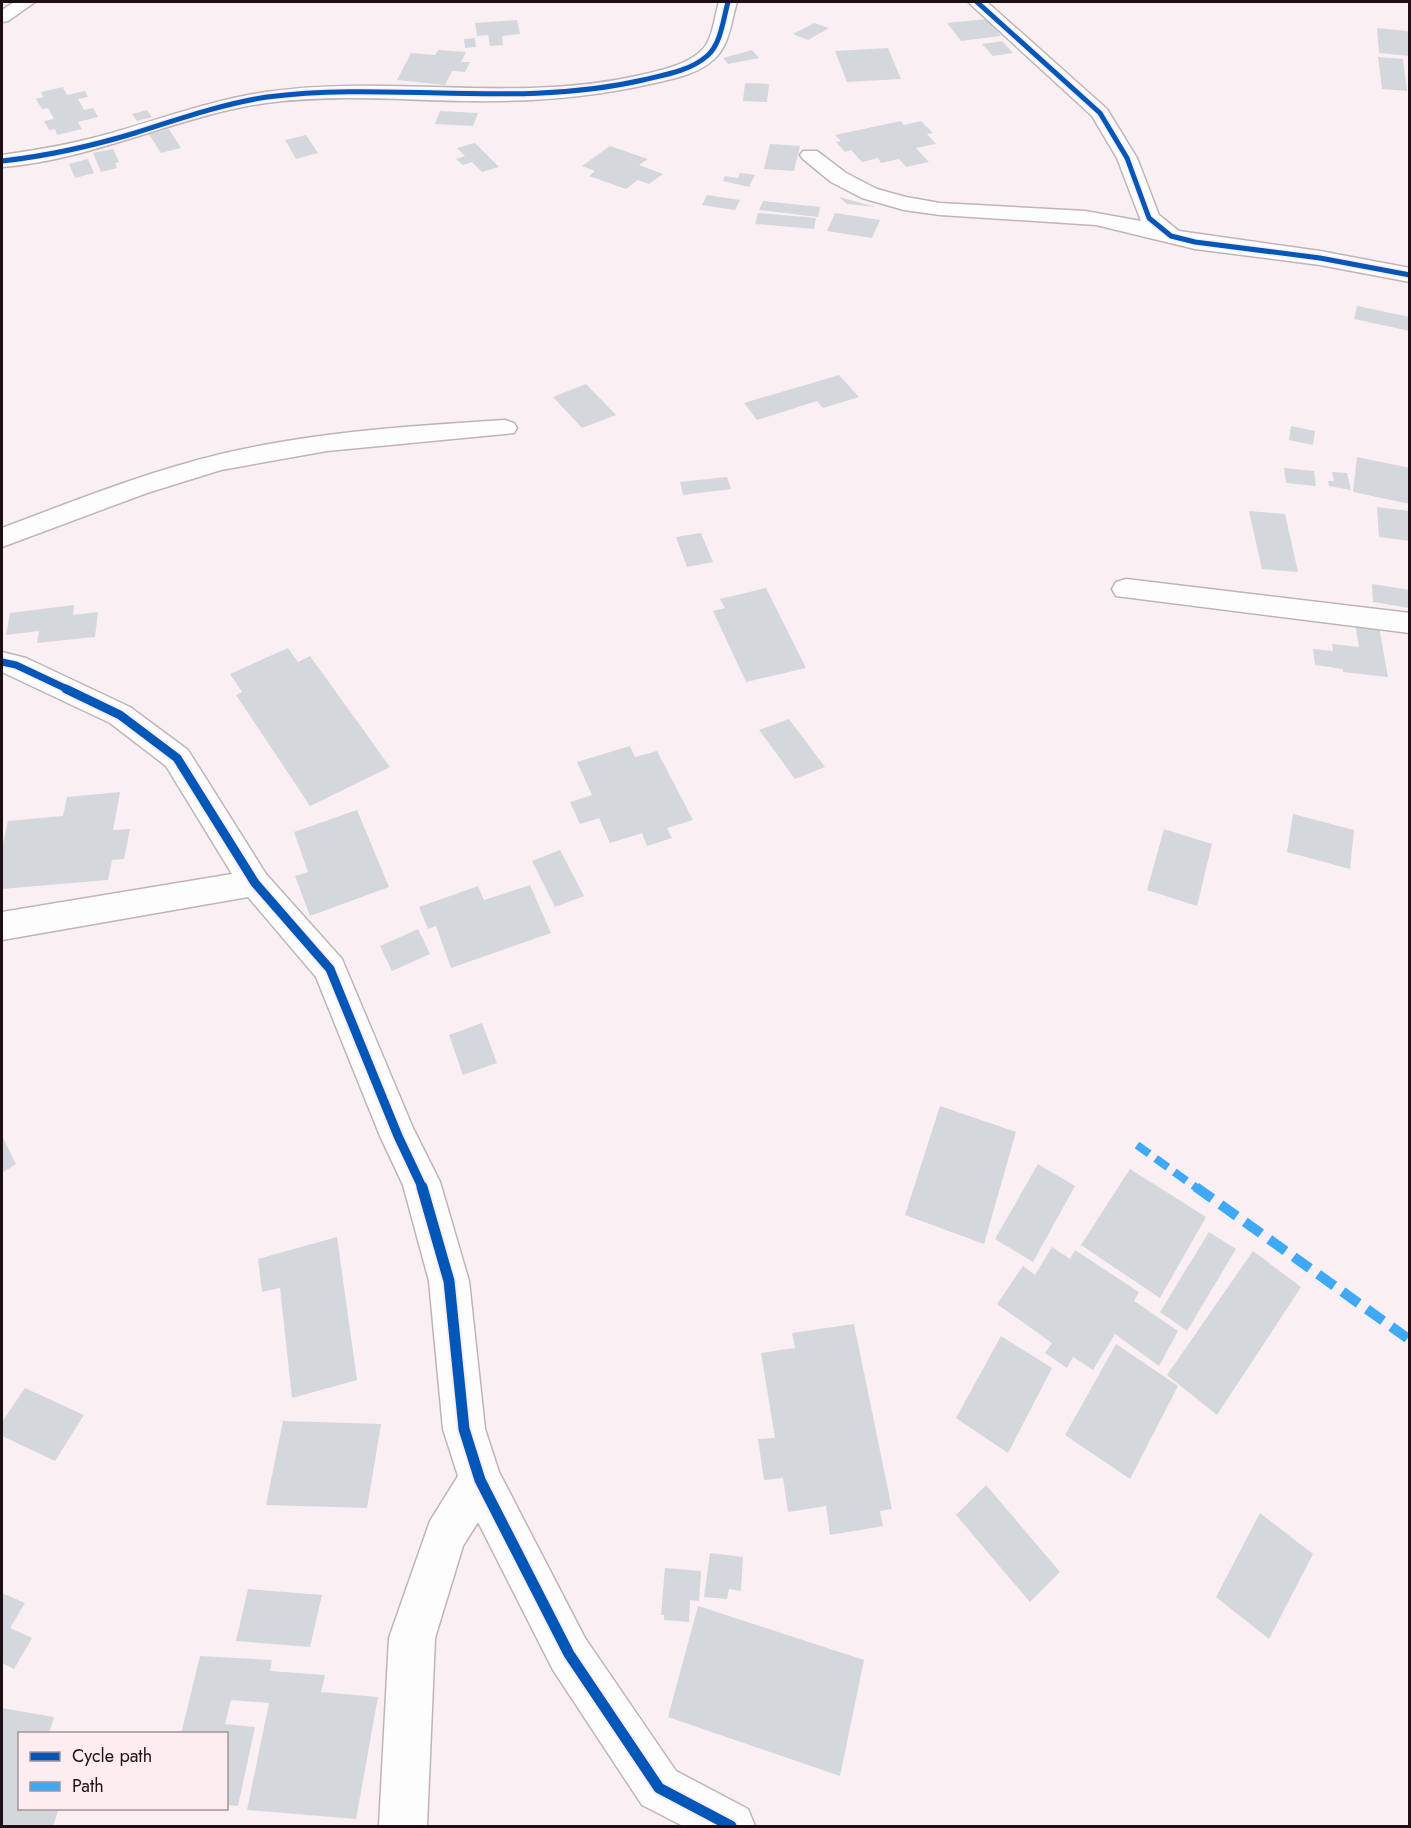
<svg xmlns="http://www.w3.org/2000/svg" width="1411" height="1828" font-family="Jost,sans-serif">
<rect width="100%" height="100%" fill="#faf0f3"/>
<!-- building -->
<path fill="#d4d7db" d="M 987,19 L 1001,36 L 961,41 L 947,23 Z
M 517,20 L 520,34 L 502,36 L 503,45 L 490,46 L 488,35 L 477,36 L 475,23 Z
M 814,23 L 829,28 L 808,40 L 793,34 Z
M 1377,28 L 1407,31 L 1410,35 L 1410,56 L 1379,53 Z
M 475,38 L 476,47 L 465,48 L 464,39 Z
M 1002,41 L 1013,53 L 993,56 L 982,44 Z
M 888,48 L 901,79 L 847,82 L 835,51 Z
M 438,50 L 466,52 L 461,62 L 470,62 L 465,72 L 452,71 L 445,85 L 397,80 L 411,53 L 435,55 Z
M 752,50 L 759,58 L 728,64 L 723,58 Z
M 1378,57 L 1403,59 L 1407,91 L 1382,89 Z
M 745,83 L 769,84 L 767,102 L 743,101 Z
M 63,87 L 67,95 L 85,91 L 88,97 L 78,99 L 84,110 L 93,108 L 98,117 L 78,122 L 82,129 L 57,135 L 55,129 L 49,130 L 44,121 L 54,119 L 48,108 L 42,109 L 36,99 L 43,97 L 41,92 Z
M 147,110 L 152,117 L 137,121 L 132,114 Z
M 440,111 L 478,113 L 473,126 L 435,124 Z
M 901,121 L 904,125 L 921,121 L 933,133 L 927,134 L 936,144 L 916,148 L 929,162 L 906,167 L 899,159 L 881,163 L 878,158 L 862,162 L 851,150 L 845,152 L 836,142 L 841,141 L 835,135 Z
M 169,129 L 181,148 L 161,153 L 149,134 Z
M 306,135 L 318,153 L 296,159 L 285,140 Z
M 475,143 L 499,167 L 482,172 L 472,162 L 463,165 L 456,159 L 465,156 L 457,148 Z
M 770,144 L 800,146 L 794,171 L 764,169 Z
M 610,146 L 648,159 L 639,165 L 663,174 L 649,184 L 638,180 L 626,189 L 589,176 L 595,171 L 582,166 Z
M 113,149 L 119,162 L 115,163 L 117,168 L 101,172 L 93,153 Z
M 88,159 L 94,173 L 75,178 L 69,164 Z
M 740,173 L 755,175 L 749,187 L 723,181 L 725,176 L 738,178 Z
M 707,195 L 740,200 L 735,210 L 702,205 Z
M 839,197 L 876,207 L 847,204 Z
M 763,201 L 820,207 L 818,217 L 759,210 Z
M 758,213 L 816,218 L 814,229 L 755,224 Z
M 835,213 L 880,220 L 872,238 L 827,231 Z
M 1357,306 L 1410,317 L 1410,331 L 1354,319 Z
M 839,375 L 859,397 L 823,408 L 817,401 L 757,420 L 744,403 Z
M 586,384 L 616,415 L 582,428 L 553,397 Z
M 1291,426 L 1315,431 L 1313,445 L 1289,440 Z
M 1357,457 L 1410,468 L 1410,504 L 1353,492 Z
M 1284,468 L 1314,471 L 1316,486 L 1286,483 Z
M 1332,472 L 1347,473 L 1351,490 L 1329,486 L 1328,481 L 1334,481 Z
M 727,477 L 731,489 L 683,495 L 680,482 Z
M 1377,507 L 1409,511 L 1410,541 L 1379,537 Z
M 1249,511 L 1285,514 L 1298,572 L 1262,569 Z
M 701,533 L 713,562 L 687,567 L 676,537 Z
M 1372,584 L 1410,590 L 1410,608 L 1373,602 Z
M 766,588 L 806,668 L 746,682 L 713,611 L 725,608 L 720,599 Z
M 74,605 L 73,615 L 98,612 L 95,637 L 37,643 L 39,631 L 6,635 L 10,613 Z
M 1355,623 L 1379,626 L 1388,677 L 1343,672 L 1343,669 L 1315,665 L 1313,649 L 1333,651 L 1332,644 L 1359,647 Z
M 288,648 L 298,662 L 310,656 L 390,767 L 310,806 L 236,695 L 242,692 L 230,674 Z
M 789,719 L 825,767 L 795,779 L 759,730 Z
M 630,746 L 635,757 L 657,751 L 693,820 L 667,828 L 672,838 L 647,846 L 642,833 L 610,843 L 599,818 L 580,824 L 570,802 L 592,795 L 577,762 Z
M 120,792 L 113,830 L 130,829 L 124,859 L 112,860 L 108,880 L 2,889 L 2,847 L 8,821 L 63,816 L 67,797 Z
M 357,810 L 389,887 L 310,916 L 295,876 L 308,872 L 294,832 Z
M 1293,814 L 1354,830 L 1350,869 L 1287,852 Z
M 1164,829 L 1212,844 L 1197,906 L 1147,890 Z
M 560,850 L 584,896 L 555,907 L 532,861 Z
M 530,885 L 551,933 L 451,968 L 436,926 L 428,929 L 419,907 L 478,886 L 484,900 Z
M 418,929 L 430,954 L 392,971 L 380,946 Z
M 482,1023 L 497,1063 L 463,1075 L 449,1035 Z
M 940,1106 L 1016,1132 L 984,1244 L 905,1215 Z
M 2,1136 L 16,1164 L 2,1173 Z
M 1038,1164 L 1075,1186 L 1033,1262 L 995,1239 Z
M 1130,1169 L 1206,1217 L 1160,1298 L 1081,1245 Z
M 1209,1232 L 1236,1249 L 1187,1331 L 1160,1312 Z
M 337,1237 L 357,1380 L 292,1398 L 280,1288 L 262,1292 L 258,1259 Z
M 1052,1247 L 1070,1259 L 1075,1250 L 1139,1292 L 1134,1301 L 1178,1331 L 1159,1366 L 1115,1334 L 1093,1370 L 1073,1357 L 1067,1368 L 1045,1353 L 1052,1343 L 997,1304 L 1023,1266 L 1035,1275 Z
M 1253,1251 L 1301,1287 L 1217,1415 L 1167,1375 Z
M 854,1324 L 892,1509 L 880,1511 L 883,1526 L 830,1535 L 826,1506 L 788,1512 L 783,1478 L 764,1480 L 758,1439 L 775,1438 L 761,1353 L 795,1348 L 792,1333 Z
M 1001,1336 L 1052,1368 L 1008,1453 L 956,1418 Z
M 1116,1344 L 1178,1386 L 1130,1479 L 1065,1435 Z
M 25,1388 L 84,1415 L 55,1461 L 2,1436 L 2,1422 Z
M 283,1421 L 381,1424 L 367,1508 L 266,1505 Z
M 986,1485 L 1060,1572 L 1030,1602 L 956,1515 Z
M 1260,1513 L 1313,1554 L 1269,1639 L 1216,1597 Z
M 710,1553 L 743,1557 L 741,1591 L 729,1589 L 727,1599 L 704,1597 Z
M 665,1568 L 701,1571 L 699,1601 L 690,1600 L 689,1622 L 664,1620 L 664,1615 L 661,1615 Z
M 248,1589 L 322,1595 L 310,1647 L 236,1641 Z
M 2,1593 L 25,1603 L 10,1628 L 32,1638 L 14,1669 L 2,1663 Z
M 698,1606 L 864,1660 L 840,1776 L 668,1717 Z
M 200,1656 L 272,1660 L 270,1671 L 325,1675 L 321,1692 L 378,1697 L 356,1819 L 247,1810 L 269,1703 L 231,1700 L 225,1724 L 255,1727 L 238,1806 L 226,1805 L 226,1734 L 181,1734 Z
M 2,1708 L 54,1717 L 49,1734 L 20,1734 L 20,1808 L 59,1808 L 53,1826 L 2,1826 Z"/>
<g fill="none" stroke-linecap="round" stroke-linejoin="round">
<defs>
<path id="minor" d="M 14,2 L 35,2 L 8,21 L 2,22 L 2,10 Z
M 719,2 L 737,2 C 731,21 730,46 713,60 C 697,75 671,79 650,84 C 589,98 529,102 466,101 C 400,100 332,94 266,103 C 176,116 93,160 2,167 L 2,155 C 38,150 73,144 108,134 C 161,119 212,100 266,92 C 391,74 515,104 641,75 C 661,70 684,66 700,52 C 713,41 714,18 719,2 Z
M 968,2 L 987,2 L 1107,109 L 1137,158 L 1159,215 L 1179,231 L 1320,251 L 1410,268 L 1410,282 L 1320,265 L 1195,249 L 1096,225 L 940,215 L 904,210 L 862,198 L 831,182 L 803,159 L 800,155 L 803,151 L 817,151 L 846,173 L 877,189 L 906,197 L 940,203 L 1085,211 L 1141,221 L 1117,158 L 1092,116 Z
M 505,420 L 514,423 L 517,428 L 514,433 L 327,451 L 221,470 L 147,493 L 2,547 L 2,528 C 74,501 146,472 221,454 C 314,432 410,426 505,420 Z
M 1126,579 L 1410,613 L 1410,633 L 1116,596 L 1112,589 L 1116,582 Z
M 2,652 L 26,658 L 130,707 L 188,750 L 266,874 L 342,959 L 413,1128 L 440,1182 L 469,1281 L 485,1429 L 499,1472 L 585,1638 L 676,1771 L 748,1809 L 755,1826 L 683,1826 L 642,1805 L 553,1670 L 478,1522 L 463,1546 L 435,1638 L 427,1826 L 379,1826 L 389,1638 L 430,1521 L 458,1476 L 443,1429 L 429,1281 L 403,1185 L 380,1136 L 316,977 L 248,897 L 2,940 L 2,912 L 232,874 L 166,766 L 110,723 L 2,672 Z"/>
</defs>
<!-- minor casing -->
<use href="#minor" stroke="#bfb4b7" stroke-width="3"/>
<!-- minor -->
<use href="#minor" fill="#fefdfd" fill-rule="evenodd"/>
<!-- quiet-far1 -->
<path stroke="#3fa9f5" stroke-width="8" stroke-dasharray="15 8" stroke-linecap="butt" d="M 1137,1145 L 1198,1189"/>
<!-- quiet -->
<path stroke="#3fa9f5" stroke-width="10" stroke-dasharray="20 10" stroke-linecap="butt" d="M 1196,1187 L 1410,1340"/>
<defs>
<path id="cycleway-far3" d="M 977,2 L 1100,113 L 1127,158 L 1149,218 L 1171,236 L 1195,242 L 1320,258 L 1410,275
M 2,161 C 47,156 92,146 135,133 C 179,119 222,104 267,97 C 393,81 517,109 643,80 C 664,75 690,71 707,56 C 721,44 723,20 728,2"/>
<path id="cycleway-far2" d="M 2,662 L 16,665 L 69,690"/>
<path id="cycleway-far1" d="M 66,689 L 120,715 L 177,758 L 255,883 L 330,969 L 398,1136 L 423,1189"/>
<path id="cycleway" d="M 422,1187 L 449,1281 L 464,1429 L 480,1480 L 569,1654 L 659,1788 L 731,1826"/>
</defs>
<!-- cycleway-far3 casing -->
<use href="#cycleway-far3" stroke="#fdedf1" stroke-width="8"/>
<!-- cycleway-far2 casing -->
<use href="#cycleway-far2" stroke="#fdedf1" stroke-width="10"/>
<!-- cycleway-far1 casing -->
<use href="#cycleway-far1" stroke="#fdedf1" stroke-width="13"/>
<!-- cycleway casing -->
<use href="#cycleway" stroke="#fdedf1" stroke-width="15"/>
<!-- cycleway-far3 -->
<use href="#cycleway-far3" stroke="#0057b8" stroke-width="5"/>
<!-- cycleway-far2 -->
<use href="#cycleway-far2" stroke="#0057b8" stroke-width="7"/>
<!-- cycleway-far1 -->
<use href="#cycleway-far1" stroke="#0057b8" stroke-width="9"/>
<!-- cycleway -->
<use href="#cycleway" stroke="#0057b8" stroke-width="11"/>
</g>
<!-- border -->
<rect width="1411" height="1828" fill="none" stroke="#1d0f13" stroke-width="6"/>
<!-- legend -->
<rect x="18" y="1732" width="210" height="78" fill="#fdedf1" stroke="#a39498" stroke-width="1.5"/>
<rect x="30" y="1752" width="30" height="9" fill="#0057b8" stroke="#a39498" stroke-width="1.5"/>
<text x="72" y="1762" font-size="18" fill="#1d0f13">Cycle path</text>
<rect x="30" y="1782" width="30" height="9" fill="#3fa9f5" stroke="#a39498" stroke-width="1.5"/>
<text x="72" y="1792" font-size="18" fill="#1d0f13">Path</text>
</svg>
